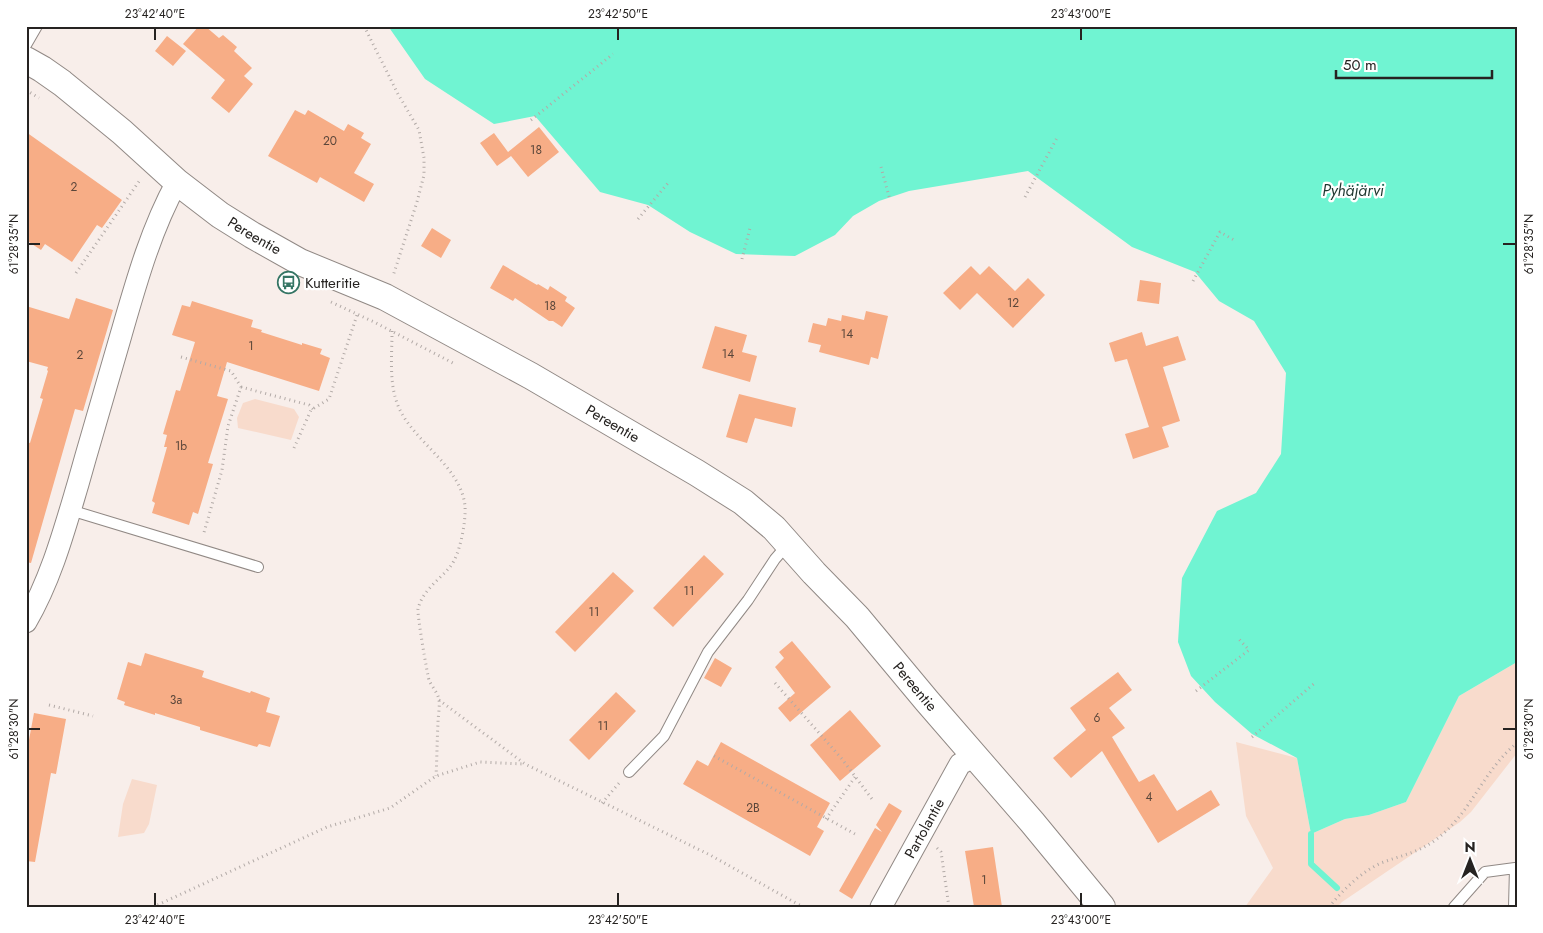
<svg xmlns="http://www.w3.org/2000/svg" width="1543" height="933" font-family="Jost,sans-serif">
<rect width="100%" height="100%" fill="#f8eeea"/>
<!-- green -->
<path fill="#f8dbcc" d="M 255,399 L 294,409 L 299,417 L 291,440 L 238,428 L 237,418 L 243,403 Z
M 1517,662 L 1517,753 L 1471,812 L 1460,822 L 1342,902 L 1337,907 L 1245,907 L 1273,868 L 1246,816 L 1236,742 L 1297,758 L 1311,834 L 1345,819 L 1369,815 L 1406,802 L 1459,696 Z
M 132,779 L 157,785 L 149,824 L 144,833 L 118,837 L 123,804 Z"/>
<!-- water -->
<path fill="#70f4d2" d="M 388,26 L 1517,26 L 1517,662 L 1459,696 L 1406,802 L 1369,815 L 1345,819 L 1311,834 L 1297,758 L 1252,734 L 1215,702 L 1191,676 L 1178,642 L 1182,578 L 1217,511 L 1256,493 L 1281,454 L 1286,373 L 1254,321 L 1219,301 L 1195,272 L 1132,247 L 1028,171 L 909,191 L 879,201 L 853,216 L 835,235 L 795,256 L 736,254 L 690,232 L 648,205 L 600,192 L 535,116 L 494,124 L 425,79 Z"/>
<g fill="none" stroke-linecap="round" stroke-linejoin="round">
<!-- stream -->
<path stroke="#70f4d2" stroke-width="6" d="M 1311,834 L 1311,864 L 1337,888"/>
</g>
<!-- building -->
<path fill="#f7ad86" d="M 199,26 L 205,26 L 219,38 L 223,35 L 237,47 L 234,51 L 252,68 L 244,76 L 253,84 L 229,113 L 211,98 L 225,80 L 183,44 Z
M 167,36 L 186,51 L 173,66 L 155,51 Z
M 295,110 L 305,115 L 308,110 L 344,131 L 348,124 L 364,133 L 361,138 L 371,144 L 354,173 L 374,184 L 364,202 L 320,177 L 317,183 L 268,156 Z
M 539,127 L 559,152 L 528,177 L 511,156 L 497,166 L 480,143 L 494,133 L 508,152 Z
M 26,132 L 122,200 L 102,228 L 97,225 L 72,262 L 45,244 L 41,250 L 26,240 Z
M 432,228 L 451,240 L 441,258 L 421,246 Z
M 503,265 L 537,285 L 538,284 L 548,290 L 550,286 L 567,297 L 565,301 L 575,308 L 562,327 L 553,321 L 549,321 L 515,298 L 513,301 L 490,288 Z
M 971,266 L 980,275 L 989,266 L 1015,291 L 1028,278 L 1045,295 L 1013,328 L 977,293 L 960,310 L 943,293 Z
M 1140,280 L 1161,283 L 1159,304 L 1137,301 Z
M 76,298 L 113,310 L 83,411 L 75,409 L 31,563 L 26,562 L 26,442 L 30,443 L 43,399 L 40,398 L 48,371 L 47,370 L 48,367 L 26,361 L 26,306 L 69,319 Z
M 192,301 L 253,320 L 251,327 L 262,330 L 261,332 L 302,345 L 302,343 L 322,349 L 320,354 L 330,358 L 319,391 L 227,362 L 217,396 L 228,399 L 208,463 L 213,464 L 198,514 L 193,512 L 189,525 L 152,513 L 155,503 L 152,501 L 167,447 L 164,447 L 167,435 L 163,434 L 176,390 L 180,391 L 195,342 L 172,335 L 182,305 L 190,307 Z
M 866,311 L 888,316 L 878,359 L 871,357 L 869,365 L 819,352 L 821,345 L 808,342 L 813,323 L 826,326 L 828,318 L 841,321 L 842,315 L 864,320 Z
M 715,326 L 747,335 L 742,352 L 757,356 L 750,382 L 702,368 Z
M 1142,332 L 1146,346 L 1178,336 L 1186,360 L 1163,367 L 1180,421 L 1162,427 L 1169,447 L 1133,459 L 1125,434 L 1149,427 L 1127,359 L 1115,362 L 1109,343 Z
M 739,394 L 796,408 L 792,427 L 755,418 L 747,443 L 726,437 Z
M 704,555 L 724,574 L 673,627 L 653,608 Z
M 613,572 L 634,591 L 575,652 L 555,632 Z
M 792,641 L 831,687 L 790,722 L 778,708 L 795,693 L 775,667 L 784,658 L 779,652 Z
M 145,653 L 204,671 L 202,677 L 250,693 L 251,691 L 270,698 L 266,712 L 280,716 L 270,747 L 259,744 L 257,747 L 200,730 L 200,727 L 155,713 L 155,715 L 124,705 L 125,702 L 117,699 L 128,662 L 141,666 Z
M 715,658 L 732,668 L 721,687 L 704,678 Z
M 1118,672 L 1132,690 L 1109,708 L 1125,728 L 1112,737 L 1139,782 L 1154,774 L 1177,811 L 1211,790 L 1220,805 L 1158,843 L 1102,751 L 1071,778 L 1053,758 L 1086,730 L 1070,708 Z
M 616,692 L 636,711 L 589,760 L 569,740 Z
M 850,710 L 881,746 L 840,781 L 810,745 Z
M 34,713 L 66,719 L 56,774 L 51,773 L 35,862 L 26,861 L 26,756 Z
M 721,742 L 830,803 L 817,827 L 824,831 L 810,856 L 683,784 L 697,760 L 708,766 Z
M 889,803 L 902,811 L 852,899 L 839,891 L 875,828 L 882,832 L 876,825 Z
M 993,847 L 1002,907 L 974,907 L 965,851 Z"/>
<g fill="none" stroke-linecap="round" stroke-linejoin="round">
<defs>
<path id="service" d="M 26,45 L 37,26
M 70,510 L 258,567
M 629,772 L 664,736 L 708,652 L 748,600 L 775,559 L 788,544
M 1454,907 L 1485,872 L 1515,868 L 1514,907"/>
<g id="minor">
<path d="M 26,622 C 51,579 64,531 78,484 C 92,434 107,384 121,335 C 136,283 151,229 177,182"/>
<path id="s1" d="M 881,907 L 960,764 L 975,756"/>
</g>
<g id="tertiary">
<path id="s2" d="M 26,60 L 42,69 L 62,83 L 122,132 L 177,182 L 220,215 L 252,235 L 300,262 L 385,297 L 531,376 L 697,473 L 743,502 L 774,528 L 814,573 L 857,617 L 927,701 L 1032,822 L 1102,907"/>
</g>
</defs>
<!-- service casing -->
<use href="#service" stroke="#918985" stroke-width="12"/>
<!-- minor casing -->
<use href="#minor" stroke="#918985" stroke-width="23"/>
<!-- tertiary casing -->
<use href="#tertiary" stroke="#918985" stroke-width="28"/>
<!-- path -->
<path stroke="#b2aaa7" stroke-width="3" stroke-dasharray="1 4" stroke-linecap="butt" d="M 364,26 L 398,94 L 419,130 L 424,158 L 424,175 L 417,202 L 393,276
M 26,90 L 39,98
M 531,120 L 613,54
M 881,167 L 890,200
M 1025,197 L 1058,136
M 638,219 L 668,183
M 742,259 L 750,228
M 76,273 L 140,180
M 1193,281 L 1220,232 L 1234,240
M 331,302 L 374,322 L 453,363
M 392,331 C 392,355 389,381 397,403 C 410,440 461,465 465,506 C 466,522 460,555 450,567 C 439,580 422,591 418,609 C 417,614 427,673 429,680 C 432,687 438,693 439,700 C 440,707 438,716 438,723 C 437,741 437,758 436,776
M 181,357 L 231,371 L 241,387 L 228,426 L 222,470 L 203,536
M 241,387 L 309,405 L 313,409
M 294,448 L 311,410 L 329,399 L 357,315
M 775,683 L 842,759 L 872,799
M 1196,691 L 1249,650 L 1237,637
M 439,700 L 525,764 L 710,855 L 803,907
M 49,705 L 93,716
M 1252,737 L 1316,682
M 714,756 L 855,834
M 602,803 L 620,782
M 826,819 L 855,777
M 937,848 L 941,852 L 949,907
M 153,907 L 327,827 L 390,808 L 436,776 L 480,762 L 524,764
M 1329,907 C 1343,890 1361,872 1381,863 C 1399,856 1417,853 1434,841 C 1470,816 1483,770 1517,743"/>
<!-- service -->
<use href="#service" stroke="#fff" stroke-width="10"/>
<!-- minor -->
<use href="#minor" stroke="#fff" stroke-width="21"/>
<!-- tertiary -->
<use href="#tertiary" stroke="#fff" stroke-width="26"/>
</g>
<!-- ticks -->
<path fill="none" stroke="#262321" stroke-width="2" d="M 155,28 L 155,40M 618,28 L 618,40M 1081,28 L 1081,40M 28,244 L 40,244M 1503,244 L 1516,244M 28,729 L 40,729M 1503,729 L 1516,729M 155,893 L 155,906M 618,893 L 618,906M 1081,893 L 1081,906"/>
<!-- icons -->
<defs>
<symbol id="bus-ring" viewBox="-11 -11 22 22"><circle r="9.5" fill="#fff" stroke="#357564" stroke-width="1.5"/><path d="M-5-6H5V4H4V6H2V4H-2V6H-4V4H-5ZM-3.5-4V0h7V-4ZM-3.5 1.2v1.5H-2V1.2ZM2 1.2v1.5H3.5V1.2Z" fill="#357564"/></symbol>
</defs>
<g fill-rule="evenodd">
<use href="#bus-ring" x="276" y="270" width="25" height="25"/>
</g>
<g text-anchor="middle" stroke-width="4.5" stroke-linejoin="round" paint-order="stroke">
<!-- number labels -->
<g font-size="12" fill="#5a463a">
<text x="330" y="145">20</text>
<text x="536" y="154">18</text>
<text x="74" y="191">2</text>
<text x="1013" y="307">12</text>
<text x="550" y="310">18</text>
<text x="847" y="338">14</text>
<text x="251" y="350">1</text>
<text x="728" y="358">14</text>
<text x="80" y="359">2</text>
<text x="181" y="450">1b</text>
<text x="689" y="595">11</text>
<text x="594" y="616">11</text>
<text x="176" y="704">3a</text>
<text x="1097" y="722">6</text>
<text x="603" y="730">11</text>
<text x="1149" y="801">4</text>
<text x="753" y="812">2B</text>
<text x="984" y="884">1</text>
</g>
<!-- street labels -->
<g font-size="15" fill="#262321" stroke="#fff">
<text dy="5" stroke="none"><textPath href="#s2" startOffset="289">Pereentie</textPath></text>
<text dy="5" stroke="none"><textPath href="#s2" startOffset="694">Pereentie</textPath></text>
<text dy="5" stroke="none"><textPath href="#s2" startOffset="1099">Pereentie</textPath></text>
<text dy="5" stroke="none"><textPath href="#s1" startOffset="90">Partolantie</textPath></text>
</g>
<!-- poi labels -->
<g font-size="15" fill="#262321" stroke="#fff" text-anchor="start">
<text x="305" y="288">Kutteritie</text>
</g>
<!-- water labels -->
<g font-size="16" font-style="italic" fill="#1f362f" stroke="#fff">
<text x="1353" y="196">Pyhäjärvi</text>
</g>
</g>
<!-- border -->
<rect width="1543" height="933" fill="none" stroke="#ffffff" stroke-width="55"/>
<!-- north arrow -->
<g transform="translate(1470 860)" stroke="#ffffff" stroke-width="4" paint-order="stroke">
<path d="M0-4L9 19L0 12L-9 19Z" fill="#262321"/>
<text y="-8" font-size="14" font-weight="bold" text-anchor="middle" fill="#262321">N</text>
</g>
<!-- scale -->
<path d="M1336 70v8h156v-8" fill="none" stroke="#262321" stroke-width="2.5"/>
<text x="1343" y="70" font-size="15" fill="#262321" stroke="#ffffff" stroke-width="4" paint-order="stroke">50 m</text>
<rect x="28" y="28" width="1488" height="878" fill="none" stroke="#262321" stroke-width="2"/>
<g font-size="12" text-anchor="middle" fill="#262321">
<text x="155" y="18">23°42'40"E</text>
<text x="618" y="18">23°42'50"E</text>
<text x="1081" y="18">23°43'00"E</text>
<text transform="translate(14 244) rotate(-90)" y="4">61°28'35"N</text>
<text transform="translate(1529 244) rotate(-90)" y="4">61°28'35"N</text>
<text transform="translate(14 729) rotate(-90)" y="4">61°28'30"N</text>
<text transform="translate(1529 729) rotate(-90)" y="4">61°28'30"N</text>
<text x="155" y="924">23°42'40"E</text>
<text x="618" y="924">23°42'50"E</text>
<text x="1081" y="924">23°43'00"E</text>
</g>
</svg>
